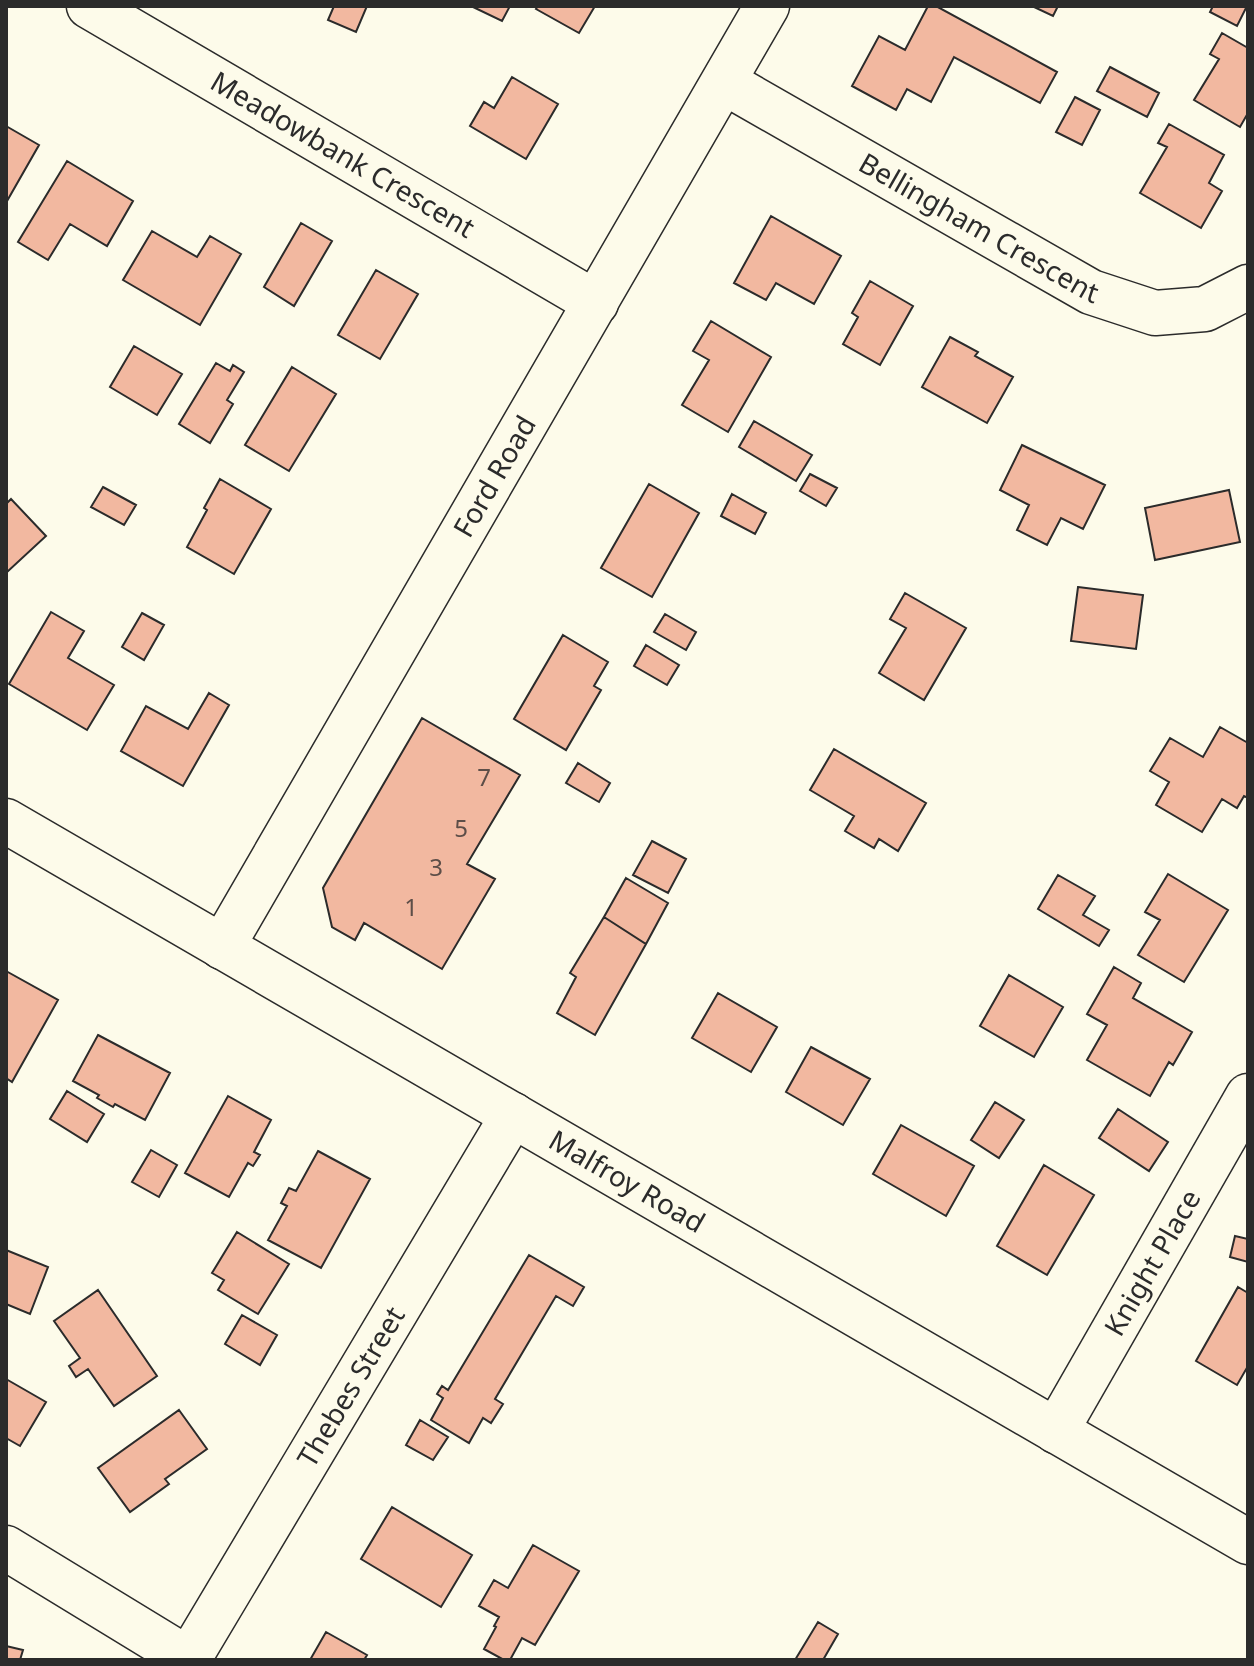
<svg xmlns="http://www.w3.org/2000/svg" width="1254" height="1666" font-family="'Noto Sans',sans-serif">
<rect width="100%" height="100%" fill="#fdfbea"/>
<!-- building -->
<path fill="#f2b8a0" stroke="#2b2b2b" stroke-width="2" d="M 334,6 L 367,6 L 356,32 L 328,20 Z
M 471,6 L 510,6 L 502,21 Z
M 538,6 L 595,6 L 579,33 L 536,9 Z
M 928,6 L 936,6 L 1057,72 L 1040,103 L 954,57 L 931,102 L 907,89 L 896,110 L 852,86 L 879,36 L 905,50 Z
M 1032,6 L 1058,6 L 1053,16 Z
M 1213,6 L 1247,6 L 1237,26 L 1210,12 Z
M 1222,33 L 1248,48 L 1248,113 L 1240,127 L 1194,100 L 1219,59 L 1210,54 Z
M 1110,67 L 1159,93 L 1147,117 L 1097,91 Z
M 512,77 L 558,104 L 526,159 L 470,126 L 484,102 L 494,108 Z
M 1075,97 L 1100,110 L 1082,145 L 1056,132 Z
M 1169,124 L 1224,155 L 1209,183 L 1222,191 L 1201,228 L 1140,193 L 1167,147 L 1158,143 Z
M 6,126 L 39,145 L 7,201 L 6,200 Z
M 67,161 L 133,201 L 107,246 L 70,224 L 48,260 L 18,242 Z
M 771,216 L 841,256 L 814,304 L 776,283 L 766,300 L 734,283 Z
M 301,223 L 332,241 L 294,306 L 264,287 Z
M 152,231 L 197,257 L 210,236 L 241,254 L 200,325 L 123,280 Z
M 376,270 L 418,294 L 380,359 L 338,335 Z
M 870,281 L 913,306 L 880,365 L 843,344 L 858,317 L 852,313 Z
M 711,321 L 771,357 L 728,432 L 682,405 L 709,360 L 693,351 Z
M 950,337 L 978,352 L 975,356 L 1013,377 L 987,423 L 922,387 Z
M 134,346 L 182,374 L 157,415 L 110,387 Z
M 216,363 L 230,371 L 233,365 L 244,372 L 227,400 L 233,404 L 210,443 L 179,424 Z
M 292,367 L 336,394 L 289,471 L 245,445 Z
M 754,421 L 812,455 L 796,481 L 739,447 Z
M 1022,445 L 1105,485 L 1083,529 L 1061,518 L 1047,545 L 1017,530 L 1029,505 L 1000,490 Z
M 810,474 L 837,488 L 826,506 L 800,491 Z
M 220,479 L 271,509 L 234,574 L 187,547 L 207,510 L 204,508 Z
M 649,484 L 699,513 L 652,597 L 601,568 Z
M 103,487 L 136,505 L 124,525 L 91,507 Z
M 1229,490 L 1240,542 L 1155,560 L 1145,508 Z
M 732,494 L 766,513 L 755,534 L 721,516 Z
M 11,499 L 46,536 L 6,573 L 6,504 Z
M 1078,587 L 1143,595 L 1136,649 L 1071,641 Z
M 905,593 L 966,628 L 924,700 L 879,673 L 906,628 L 890,619 Z
M 51,612 L 84,631 L 68,658 L 114,685 L 87,730 L 9,684 Z
M 142,613 L 164,625 L 144,660 L 122,647 Z
M 665,614 L 696,632 L 686,650 L 654,632 Z
M 563,635 L 608,662 L 594,686 L 601,690 L 566,750 L 514,719 Z
M 646,645 L 679,665 L 667,685 L 634,666 Z
M 209,693 L 229,705 L 183,786 L 121,751 L 146,706 L 188,729 Z
M 422,718 L 520,775 L 467,864 L 495,879 L 442,969 L 364,923 L 355,940 L 332,927 L 323,888 Z
M 1220,727 L 1248,743 L 1248,798 L 1244,796 L 1237,808 L 1222,799 L 1202,832 L 1156,805 L 1169,782 L 1150,771 L 1170,738 L 1203,757 Z
M 834,749 L 926,803 L 898,851 L 879,839 L 874,848 L 845,831 L 854,816 L 810,790 Z
M 578,763 L 610,783 L 599,802 L 566,783 Z
M 652,841 L 686,859 L 668,893 L 633,875 Z
M 1168,874 L 1228,910 L 1184,982 L 1138,955 L 1160,920 L 1145,912 Z
M 1058,875 L 1095,896 L 1083,915 L 1109,930 L 1099,946 L 1038,909 Z
M 626,878 L 668,903 L 646,944 L 604,917 Z
M 604,917 L 646,944 L 595,1035 L 557,1013 L 576,977 L 570,973 Z
M 1114,967 L 1141,983 L 1133,998 L 1192,1032 L 1173,1065 L 1169,1062 L 1150,1096 L 1087,1060 L 1107,1025 L 1087,1014 Z
M 6,971 L 58,1000 L 12,1082 L 6,1078 Z
M 1009,975 L 1063,1007 L 1034,1057 L 980,1026 Z
M 718,993 L 777,1027 L 751,1072 L 692,1038 Z
M 98,1035 L 170,1073 L 145,1120 L 115,1104 L 113,1107 L 97,1098 L 99,1095 L 73,1081 Z
M 811,1047 L 870,1079 L 843,1125 L 786,1092 Z
M 67,1091 L 104,1114 L 87,1142 L 50,1119 Z
M 228,1096 L 271,1120 L 254,1152 L 260,1155 L 253,1166 L 248,1163 L 229,1197 L 185,1173 Z
M 995,1102 L 1024,1120 L 999,1158 L 971,1140 Z
M 1118,1109 L 1168,1142 L 1149,1171 L 1099,1138 Z
M 901,1125 L 974,1166 L 946,1216 L 873,1174 Z
M 151,1150 L 177,1165 L 159,1197 L 132,1182 Z
M 318,1151 L 370,1179 L 321,1268 L 268,1240 L 287,1206 L 281,1203 L 289,1188 L 296,1191 Z
M 1044,1165 L 1094,1195 L 1047,1275 L 997,1246 Z
M 237,1232 L 289,1264 L 258,1314 L 218,1290 L 224,1280 L 212,1273 Z
M 1235,1236 L 1248,1239 L 1248,1262 L 1230,1257 Z
M 6,1250 L 48,1267 L 30,1314 L 6,1304 Z
M 529,1255 L 584,1287 L 573,1306 L 556,1296 L 495,1399 L 503,1404 L 491,1423 L 483,1418 L 469,1443 L 431,1420 L 443,1398 L 437,1394 L 442,1386 L 448,1390 Z
M 1238,1287 L 1248,1293 L 1248,1366 L 1237,1385 L 1196,1361 Z
M 98,1290 L 157,1376 L 114,1406 L 88,1369 L 76,1377 L 69,1366 L 80,1358 L 54,1321 Z
M 242,1315 L 277,1335 L 260,1365 L 225,1344 Z
M 6,1379 L 46,1402 L 20,1446 L 6,1438 Z
M 179,1410 L 207,1449 L 165,1479 L 169,1484 L 130,1512 L 98,1468 Z
M 420,1420 L 448,1437 L 433,1460 L 406,1445 Z
M 392,1507 L 472,1555 L 441,1607 L 361,1559 Z
M 533,1545 L 579,1571 L 535,1645 L 522,1638 L 510,1660 L 504,1660 L 484,1649 L 496,1627 L 494,1626 L 499,1617 L 479,1606 L 494,1580 L 508,1588 Z
M 818,1622 L 838,1634 L 823,1660 L 795,1660 Z
M 326,1632 L 367,1655 L 364,1660 L 310,1660 Z
M 6,1646 L 23,1650 L 20,1660 L 6,1660 Z"/>
<g fill="none" stroke-linecap="round" stroke-linejoin="round">
<defs>
<g id="minor">
<path id="s1" d="M 89,6 L 596,303"/>
<path id="s2" d="M 724,82 L 1091,292 L 1155,313 L 1205,309 L 1248,287"/>
<path id="s3" d="M 222,947 L 767,6"/>
<path id="s4" d="M 1056,1431 L 1248,1096"/>
<path d="M 6,1548 L 188,1659"/>
<path id="s5" d="M 188,1660 L 513,1115"/>
</g>
<g id="major">
<path id="s6" d="M 6,821 L 1248,1542"/>
</g>
</defs>
<!-- minor casing -->
<use href="#minor" stroke="#2b2b2b" stroke-width="47"/>
<!-- major casing -->
<use href="#major" stroke="#2b2b2b" stroke-width="47"/>
<!-- minor -->
<use href="#minor" stroke="#fdfbea" stroke-width="44"/>
<!-- major -->
<use href="#major" stroke="#fdfbea" stroke-width="44"/>
</g>
<g text-anchor="middle" stroke-width="6" stroke-linejoin="round" paint-order="stroke">
<!-- number labels -->
<g font-size="24" fill="#5d4e48">
<text x="484" y="786">7</text>
<text x="461" y="837">5</text>
<text x="436" y="876">3</text>
<text x="411" y="916">1</text>
</g>
<!-- street labels -->
<g font-size="28" fill="#2b2b2b" stroke="#fdfbea">
<text dy="10" stroke="none"><textPath href="#s1" startOffset="294">Meadowbank Crescent</textPath></text>
<text dy="10" stroke="none"><textPath href="#s2" startOffset="294">Bellingham Crescent</textPath></text>
<text dy="10" stroke="none"><textPath href="#s3" startOffset="544">Ford Road</textPath></text>
<text dy="10" stroke="none"><textPath href="#s6" startOffset="718">Malfroy Road</textPath></text>
<text dy="10" stroke="none"><textPath href="#s4" startOffset="194">Knight Place</textPath></text>
<text dy="10" stroke="none"><textPath href="#s5" startOffset="318">Thebes Street</textPath></text>
</g>
</g>
<!-- border -->
<rect width="1254" height="1666" fill="none" stroke="#2b2b2b" stroke-width="16"/>
</svg>
